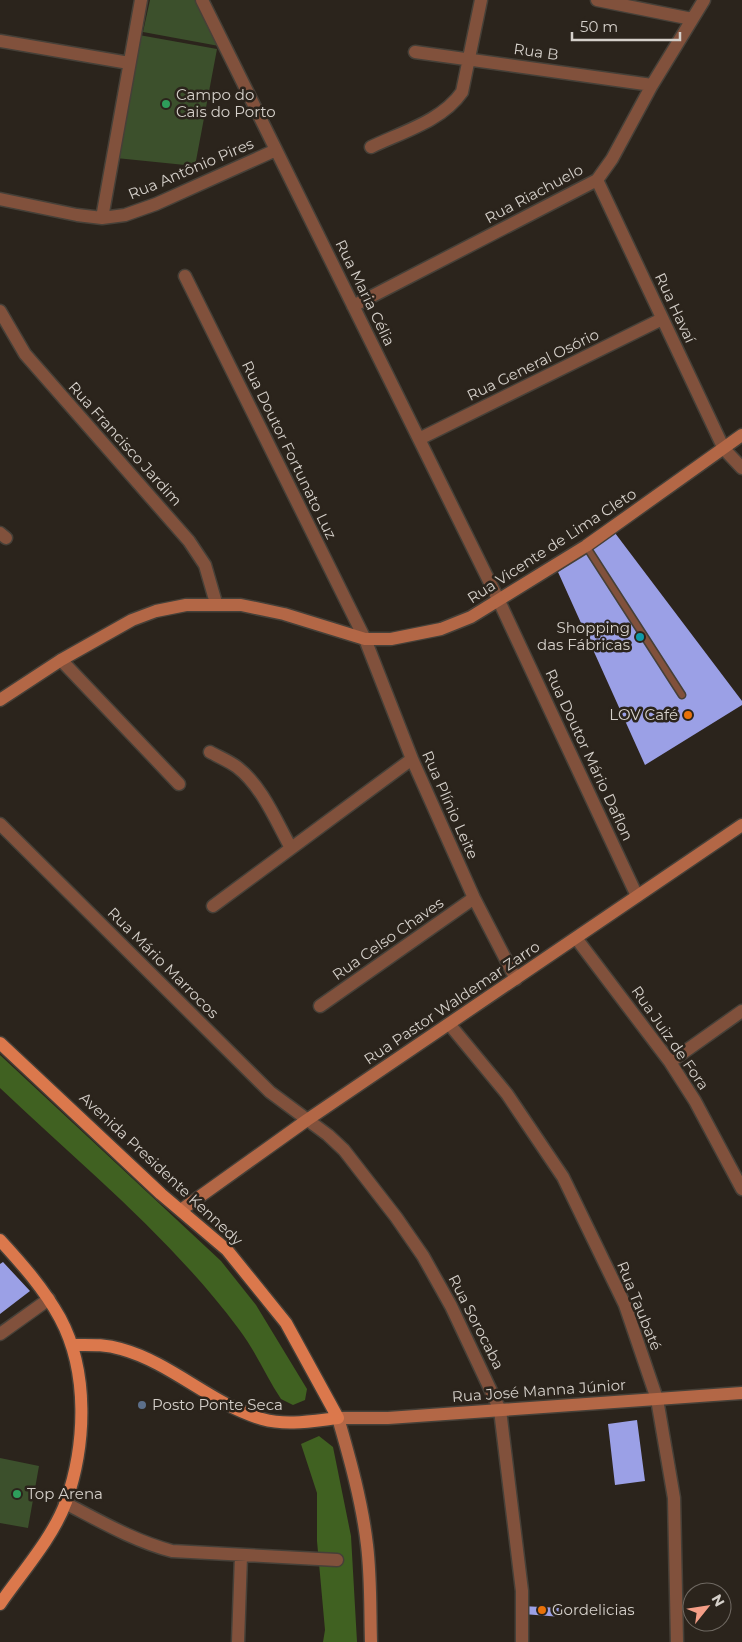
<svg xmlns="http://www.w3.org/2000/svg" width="742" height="1642" font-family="Montserrat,sans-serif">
<rect width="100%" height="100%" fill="#2b241c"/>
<!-- green -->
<path fill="#3c502c" d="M 150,0 L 195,0 L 219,46 L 143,32 Z
M 139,35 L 217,49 L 195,166 L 116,158 Z
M 0,1458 L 39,1466 L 28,1528 L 0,1523 Z"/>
<!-- forest -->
<path fill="#406121" d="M 0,1055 L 221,1261 L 256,1305 L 307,1389 L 305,1400 L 293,1405 L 281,1399 C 266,1376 255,1350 238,1328 C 171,1238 81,1165 0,1088 Z
M 319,1436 L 333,1447 L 351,1536 L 357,1642 L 323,1642 L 325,1630 L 317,1541 L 317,1493 L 301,1444 Z"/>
<!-- building -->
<path fill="#9ba0e6" d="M 615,533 L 742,701 L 742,705 L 645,765 L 558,572 Z
M 3,1262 L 30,1291 L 0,1314 L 0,1264 Z
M 637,1420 L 645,1481 L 615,1485 L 608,1424 Z
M 522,1606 L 561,1608 L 562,1617 L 523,1614 Z"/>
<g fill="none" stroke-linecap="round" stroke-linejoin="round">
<defs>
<path id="lane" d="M 586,546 L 682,695"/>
<path id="street" d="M 202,0 L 499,601 L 637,896
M 597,0 L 692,19
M 0,41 L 129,63
M 415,52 L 652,85
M 371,147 C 402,132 442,121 462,92 L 481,0
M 597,180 L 724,449 L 742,468
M 0,199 L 77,215 L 102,218 L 125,215 L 156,204 L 276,150
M 102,218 L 141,0
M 185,276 L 365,639 L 412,759 L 474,898 L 516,979
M 353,306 L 597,180 L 612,159 L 652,85 L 704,0
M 0,311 L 25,354 L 189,541 L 205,565 L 216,603
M 419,439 L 662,319
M 0,533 L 6,538
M 61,660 L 179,784
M 210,752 C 219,757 229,761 237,767 C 262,786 276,821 291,848
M 0,824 L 270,1092 L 328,1135 L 344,1150 L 396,1217 L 423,1256 L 451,1306 L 500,1410 L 522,1591 L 522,1642
M 213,906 L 412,759
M 576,938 L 670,1062 L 695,1101 L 742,1189
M 320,1006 L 474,898
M 450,1025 L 507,1094 L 563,1177 L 625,1305 L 657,1399 L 674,1498 L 677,1642
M 670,1062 L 742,1011
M 0,1334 L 49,1299
M 65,1503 C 100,1521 134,1541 172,1551 L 337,1560
M 238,1642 L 241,1556"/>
<path id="secondary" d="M 0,700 L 61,660 L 132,620 L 156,611 L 186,605 L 241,605 L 284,614 L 365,639 L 391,639 L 441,629 L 471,617 L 586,546 L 742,435
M 181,1210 L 307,1120 L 742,825
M 371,1642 C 370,1610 371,1578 367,1545 C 362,1502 350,1459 338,1418 L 388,1418 L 742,1393"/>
<path id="primary" d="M 0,1043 L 161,1194 L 227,1250 L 286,1323 L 338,1418 C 312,1421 287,1426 262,1419 C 211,1404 172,1363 121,1349 C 105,1344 89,1345 72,1345
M 0,1240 C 22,1264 44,1289 60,1318 C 89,1372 86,1445 66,1502 C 52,1539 22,1572 0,1604"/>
</defs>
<!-- lane casing -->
<use href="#lane" stroke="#464038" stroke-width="9"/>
<!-- street casing -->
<use href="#street" stroke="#464038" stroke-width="15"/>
<!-- secondary casing -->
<use href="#secondary" stroke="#464038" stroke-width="15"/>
<!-- primary casing -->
<use href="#primary" stroke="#464038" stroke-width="15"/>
<!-- lane -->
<use href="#lane" stroke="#81513c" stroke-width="6"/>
<!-- street -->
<use href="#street" stroke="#81513c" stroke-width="12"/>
<!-- secondary -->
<use href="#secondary" stroke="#b36746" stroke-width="12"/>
<!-- primary -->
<use href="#primary" stroke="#db784c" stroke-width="12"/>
</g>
<!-- markers -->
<g fill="#2e9e5b" stroke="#2b241c" stroke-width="2">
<circle cx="166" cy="104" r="5"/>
<circle cx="17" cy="1494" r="5"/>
</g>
<circle fill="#0f9aa8" stroke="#2b241c" stroke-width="2" cx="640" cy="637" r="5"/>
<g fill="#e8710a" stroke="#2b241c" stroke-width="2">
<circle cx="688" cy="715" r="5"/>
<circle cx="542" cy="1610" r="5"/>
</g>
<circle fill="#5c6f8a" stroke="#2b241c" stroke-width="2" cx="142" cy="1405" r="5"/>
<g text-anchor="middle" stroke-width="5" stroke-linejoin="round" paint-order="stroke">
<!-- street labels -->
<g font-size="15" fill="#d5d0ca" stroke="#2b241c">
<text transform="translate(536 52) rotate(8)" y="5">Rua B</text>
<text transform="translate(191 169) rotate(-23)" y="5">Rua Antônio Pires</text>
<text transform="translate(534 194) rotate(-28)" y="5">Rua Riachuelo</text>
<text transform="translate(365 293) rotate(64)" y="5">Rua Maria Célia</text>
<text transform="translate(675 308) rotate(65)" y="5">Rua Havaí</text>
<text transform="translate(533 365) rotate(-26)" y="5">Rua General Osório</text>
<text transform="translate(125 444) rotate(48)" y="5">Rua Francisco Jardim</text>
<text transform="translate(289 450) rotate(64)" y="5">Rua Doutor Fortunato Luz</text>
<text transform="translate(552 546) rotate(-33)" y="5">Rua Vicente de Lima Cleto</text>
<text transform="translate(589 755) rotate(65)" y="5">Rua Doutor Mário Daflon</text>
<text transform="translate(450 805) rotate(66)" y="5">Rua Plínio Leite</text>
<text transform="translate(388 939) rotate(-35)" y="5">Rua Celso Chaves</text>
<text transform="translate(163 963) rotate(45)" y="5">Rua Mário Marrocos</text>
<text transform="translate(452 1003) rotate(-34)" y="5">Rua Pastor Waldemar Zarro</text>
<text transform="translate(670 1038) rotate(55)" y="5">Rua Juiz de Fora</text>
<text transform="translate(161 1169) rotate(43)" y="5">Avenida Presidente Kennedy</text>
<text transform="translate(639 1306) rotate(68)" y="5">Rua Taubaté</text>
<text transform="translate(476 1322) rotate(63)" y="5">Rua Sorocaba</text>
<text transform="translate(539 1391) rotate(-4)" y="5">Rua José Manna Júnior</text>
</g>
<!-- poi labels -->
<g font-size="15" fill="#d5d0ca" stroke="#2b241c" text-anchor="start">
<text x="176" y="100">Campo do<tspan x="176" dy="17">Cais do Porto</tspan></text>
<text x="630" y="633" text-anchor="end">Shopping<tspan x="630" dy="17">das Fábricas</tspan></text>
<text x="678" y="720" text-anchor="end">LOV Café</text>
<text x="152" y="1410">Posto Ponte Seca</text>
<text x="27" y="1499">Top Arena</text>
<text x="552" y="1615">Gordelicias</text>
</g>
</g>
<!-- north arrow -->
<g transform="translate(707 1607) rotate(60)"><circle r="24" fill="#2b241c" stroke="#6f6962"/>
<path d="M0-4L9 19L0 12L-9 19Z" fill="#f49e87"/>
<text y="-8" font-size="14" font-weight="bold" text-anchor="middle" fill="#d5d0ca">N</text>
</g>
<!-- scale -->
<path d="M572 32v8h108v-8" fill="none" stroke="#d5d0ca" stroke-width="2.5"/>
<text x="580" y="32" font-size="15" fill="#d5d0ca" stroke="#2b241c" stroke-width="4" paint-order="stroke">50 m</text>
</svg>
